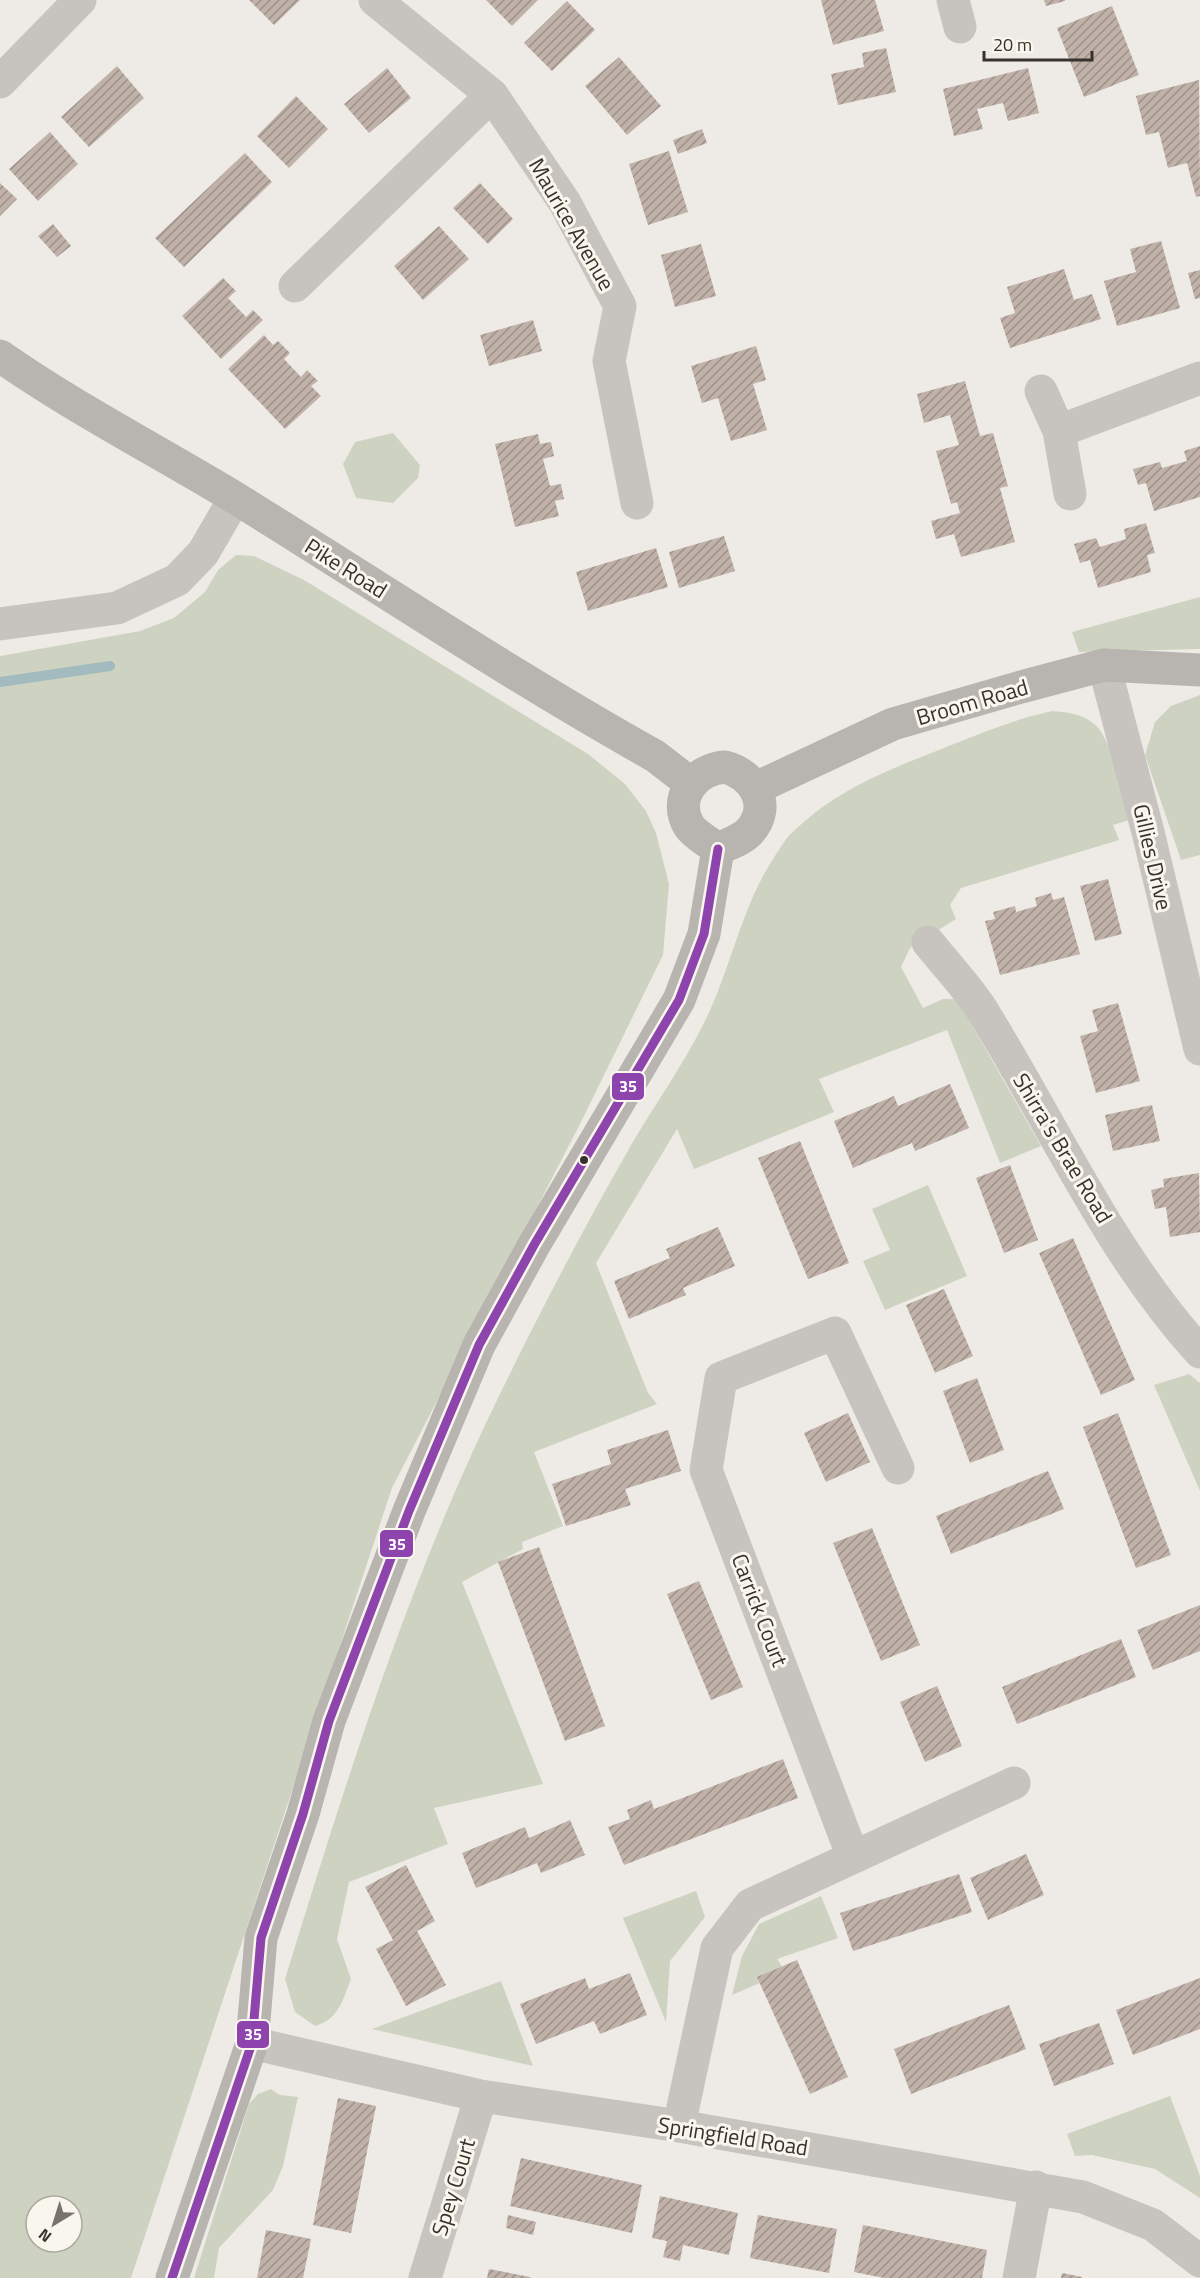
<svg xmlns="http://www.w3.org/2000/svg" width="1200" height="2278" font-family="'Titillium Web',sans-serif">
<defs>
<pattern id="building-hatch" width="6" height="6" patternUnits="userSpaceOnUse" patternTransform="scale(1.5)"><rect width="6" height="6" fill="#c0b2a9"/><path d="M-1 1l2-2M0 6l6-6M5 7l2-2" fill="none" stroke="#9d918a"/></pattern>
</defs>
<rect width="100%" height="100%" fill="#eeebe6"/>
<!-- green -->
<path fill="#ced3c1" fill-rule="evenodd" d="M 393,433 L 420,465 L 418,478 L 393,503 L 356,498 L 343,464 L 355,442 Z
M 236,555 L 254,556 L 304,580 L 588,754 L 625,784 L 646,811 L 656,833 L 669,884 L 663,955 L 580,1124 L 392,1488 L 131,2278 L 0,2278 L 0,656 L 140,631 L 174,618 L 205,592 L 218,570 ZM 36,2206 L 72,2206 L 72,2242 L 36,2242 Z
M 1200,597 L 1200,649 L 1079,652 L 1072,632 Z
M 1200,695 L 1200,855 L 1181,860 L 1145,755 L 1155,722 L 1171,706 Z
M 1052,711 C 1066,712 1082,714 1093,723 C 1113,738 1122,795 1129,820 L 1113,825 L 1119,840 L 961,888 L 950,905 L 956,919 L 910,948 L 901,967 L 923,1008 L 943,999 L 957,999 L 1041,1146 L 1000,1163 L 947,1030 L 819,1079 L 834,1112 L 694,1169 L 677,1129 L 596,1263 L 648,1393 L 657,1404 L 534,1452 L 563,1526 L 522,1542 L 523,1549 L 462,1582 L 543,1784 L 434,1808 L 448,1844 L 349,1882 L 337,1939 L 351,1979 C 343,2000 338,2020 315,2026 L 295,2012 L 285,1979 C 343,1791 402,1601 486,1423 C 532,1327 581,1232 634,1140 C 657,1102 682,1066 702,1027 C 731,971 740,908 775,856 C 781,847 786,837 794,831 C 838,788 893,768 949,746 C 984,732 1016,719 1052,711 Z
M 928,1185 L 967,1276 L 885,1310 L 863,1261 L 890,1250 L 872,1209 Z
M 1189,1374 L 1200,1383 L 1200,1491 L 1154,1385 Z
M 696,1891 L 705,1917 L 670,1961 L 666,2022 L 623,1918 Z
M 821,1896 L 838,1938 L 777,1959 L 782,1966 L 760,1983 L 732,1995 L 742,1956 L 759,1924 Z
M 501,1981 L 533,2066 L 372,2029 Z
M 271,2089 L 280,2095 L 298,2097 L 283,2166 L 273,2190 L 219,2248 L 214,2278 L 194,2278 L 249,2104 L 258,2094 Z
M 1170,2096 L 1200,2176 L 1200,2198 L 1155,2169 L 1092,2155 L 1075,2156 L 1067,2134 Z"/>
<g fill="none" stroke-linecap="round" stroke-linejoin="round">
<!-- stream -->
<path stroke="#a3bbbe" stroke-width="10" d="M 0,682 L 110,666"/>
</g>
<!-- building -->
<path fill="url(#building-hatch)" d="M 249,0 L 300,0 L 274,25 Z
M 486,0 L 538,0 L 512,26 Z
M 821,0 L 875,0 L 884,31 L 833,45 Z
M 1044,0 L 1065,0 L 1065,1 L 1046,6 Z
M 567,1 L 595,30 L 552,71 L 524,43 Z
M 1112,6 L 1139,75 L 1084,97 L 1057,28 Z
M 886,48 L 896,92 L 838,105 L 831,74 L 864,67 L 862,53 Z
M 619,57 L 661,106 L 627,135 L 585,86 Z
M 117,66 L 144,98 L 89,147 L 61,117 Z
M 387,68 L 411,98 L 369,133 L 344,104 Z
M 1028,68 L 1039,113 L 1008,121 L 1003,103 L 977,109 L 983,129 L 954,136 L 943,89 Z
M 1199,80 L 1200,196 L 1196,197 L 1187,163 L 1168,168 L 1159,132 L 1146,135 L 1136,96 Z
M 296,96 L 328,129 L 289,168 L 257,136 Z
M 702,129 L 707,143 L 678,154 L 673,140 Z
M 50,132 L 78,164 L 38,201 L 9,169 Z
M 669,151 L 688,212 L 648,225 L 629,164 Z
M 245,153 L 272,182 L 184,267 L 155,238 Z
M 0,183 L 17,199 L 0,216 Z
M 480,183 L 513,219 L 488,244 L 453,208 Z
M 53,224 L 71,246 L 57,257 L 38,236 Z
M 439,226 L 469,259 L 423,300 L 394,266 Z
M 1161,241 L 1180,308 L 1117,326 L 1104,281 L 1136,272 L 1130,249 Z
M 701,244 L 716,296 L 675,307 L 661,255 Z
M 1064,269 L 1074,300 L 1092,294 L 1101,319 L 1010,348 L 1000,318 L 1015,313 L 1007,287 Z
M 1200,270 L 1200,298 L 1195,299 L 1188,273 Z
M 223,278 L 236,291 L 228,298 L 246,317 L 253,310 L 263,320 L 221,359 L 182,316 Z
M 533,320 L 542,351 L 489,366 L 480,335 Z
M 264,335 L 273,345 L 278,341 L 290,353 L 284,359 L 301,377 L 307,370 L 318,381 L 311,386 L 321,396 L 285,429 L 228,369 Z
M 756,346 L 766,380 L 753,384 L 767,430 L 731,441 L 718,398 L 702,403 L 691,366 Z
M 965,381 L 980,436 L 993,433 L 1008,486 L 1000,488 L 1015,542 L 961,557 L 954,534 L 936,539 L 931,521 L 960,513 L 957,502 L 951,504 L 936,451 L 959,445 L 950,415 L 924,423 L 917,394 Z
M 538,434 L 540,444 L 551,442 L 554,456 L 543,459 L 550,486 L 561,484 L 564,499 L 555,501 L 559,516 L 515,527 L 495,444 Z
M 1200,446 L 1200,497 L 1154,511 L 1146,483 L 1138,485 L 1133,469 L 1160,462 L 1162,468 L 1187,461 L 1184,451 Z
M 1146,523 L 1155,553 L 1147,555 L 1151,572 L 1098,588 L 1090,560 L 1080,563 L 1074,544 L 1096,538 L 1100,547 L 1126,539 L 1124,529 Z
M 724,536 L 735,571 L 679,588 L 669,552 Z
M 656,548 L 668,587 L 588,611 L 576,572 Z
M 1108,879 L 1122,934 L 1095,941 L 1080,886 Z
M 1051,893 L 1053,900 L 1064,897 L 1080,954 L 1000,975 L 985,921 L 995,919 L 993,912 L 1015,906 L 1016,912 L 1037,906 L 1035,898 Z
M 1118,1003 L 1140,1081 L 1096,1093 L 1080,1036 L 1098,1031 L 1092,1010 Z
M 950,1084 L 969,1128 L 915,1151 L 912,1143 L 853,1168 L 834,1121 L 894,1096 L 898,1106 Z
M 1152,1105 L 1160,1141 L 1113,1151 L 1105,1115 Z
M 800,1141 L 849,1263 L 808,1279 L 758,1158 Z
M 1010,1165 L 1038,1240 L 1004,1253 L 976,1178 Z
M 1199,1173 L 1200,1232 L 1170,1237 L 1166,1207 L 1155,1209 L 1151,1190 L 1164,1187 L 1163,1179 Z
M 718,1227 L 735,1266 L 683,1288 L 686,1295 L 629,1319 L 614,1281 L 670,1258 L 666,1249 Z
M 1073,1238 L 1135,1380 L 1101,1395 L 1039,1253 Z
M 944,1289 L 973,1356 L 935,1373 L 906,1305 Z
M 977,1378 L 1004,1450 L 970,1463 L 943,1391 Z
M 848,1413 L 870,1462 L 826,1482 L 804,1433 Z
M 1118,1413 L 1171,1555 L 1136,1568 L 1083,1427 Z
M 668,1430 L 681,1471 L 625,1489 L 631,1505 L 566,1526 L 552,1484 L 611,1464 L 607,1450 Z
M 1048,1471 L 1064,1509 L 951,1554 L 936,1516 Z
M 872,1528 L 920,1645 L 881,1661 L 833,1543 Z
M 539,1547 L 605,1726 L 565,1741 L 498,1562 Z
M 699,1581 L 743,1687 L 711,1700 L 667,1594 Z
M 1200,1605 L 1200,1651 L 1153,1670 L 1137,1630 Z
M 1121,1639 L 1136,1677 L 1017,1724 L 1002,1687 Z
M 937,1686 L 962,1746 L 925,1762 L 900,1702 Z
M 783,1759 L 798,1798 L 624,1865 L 608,1827 L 630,1819 L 627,1810 L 651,1800 L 654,1809 Z
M 570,1820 L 585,1855 L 541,1873 L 537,1863 L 476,1888 L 462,1853 L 525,1827 L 529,1838 Z
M 1026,1854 L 1044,1895 L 988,1920 L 970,1878 Z
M 406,1865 L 435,1921 L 417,1931 L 446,1985 L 406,2006 L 376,1949 L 393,1940 L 365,1887 Z
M 959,1874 L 972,1912 L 853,1951 L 840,1913 Z
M 797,1960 L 848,2077 L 810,2094 L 757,1977 Z
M 630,1973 L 647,2015 L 600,2034 L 594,2021 L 536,2044 L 520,2004 L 585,1978 L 589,1989 Z
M 1200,1978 L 1200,2029 L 1133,2055 L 1116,2010 Z
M 1009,2005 L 1026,2049 L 911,2094 L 894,2049 Z
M 1099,2023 L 1114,2064 L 1054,2086 L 1039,2044 Z
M 338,2098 L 376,2106 L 351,2233 L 313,2225 Z
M 521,2158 L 642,2185 L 632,2233 L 510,2206 Z
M 660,2196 L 738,2213 L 729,2255 L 683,2245 L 680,2261 L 663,2257 L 667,2241 L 652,2238 Z
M 508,2215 L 536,2222 L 533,2235 L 506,2228 Z
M 758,2215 L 837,2229 L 829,2273 L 750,2258 Z
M 863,2225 L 987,2250 L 982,2278 L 884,2278 L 854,2272 Z
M 266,2230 L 311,2239 L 303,2278 L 257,2278 Z
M 489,2269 L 530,2277 L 530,2278 L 487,2278 Z
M 1062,2273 L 1082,2277 L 1082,2278 L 1061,2278 Z"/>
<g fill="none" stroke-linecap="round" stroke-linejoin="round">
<!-- street -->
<path stroke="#c7c3be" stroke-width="33" d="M 375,0 L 492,95 L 565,203 L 620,306 L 609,361 L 637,503
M 953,0 L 960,27
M 0,82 L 80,0
M 295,286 L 492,95
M 1041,391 L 1059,431 L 1200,378
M 1059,431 L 1070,494
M 0,624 L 117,608 L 177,580 L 203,553 L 235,498
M 1104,665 L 1148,832 L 1200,1049
M 928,942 C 946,965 967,986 982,1010 C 1053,1124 1109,1252 1200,1352
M 853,1857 L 706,1470 L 721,1378 L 835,1333 L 898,1468
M 252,2043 L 481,2096 L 679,2126 L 1083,2197 L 1153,2225 L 1200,2261
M 679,2126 L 717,1948 L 750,1905 L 1014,1783
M 425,2278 L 481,2096
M 1019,2278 L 1036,2187"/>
<!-- secondary -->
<path stroke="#b8b4af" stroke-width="33" d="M 0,356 C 76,409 158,451 237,499 C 376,585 512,676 655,756 L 690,783
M 725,767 C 753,774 773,805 750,831 C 742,840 728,844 718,849 C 709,842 696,836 689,826 C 672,797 696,769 725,767 Z
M 756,788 L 893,724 L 1021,687 L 1104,665 L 1200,670
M 172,2278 L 252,2043 L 261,1938 L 303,1814 L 329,1721 L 409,1511 L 479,1345 L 534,1245 L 679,1000 L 704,934 L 718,849"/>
<defs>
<path id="bus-1" d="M 172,2278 L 252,2043 L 261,1938 L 303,1814 L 329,1721 L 409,1511 L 479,1345 L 534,1245 L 679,1000 L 704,934 L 718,849"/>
</defs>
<!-- bus-1 casing -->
<use href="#bus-1" stroke="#f9f6ee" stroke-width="14"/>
<!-- bus-1 -->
<use href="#bus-1" stroke="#8e44ad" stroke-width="9"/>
</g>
<!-- markers -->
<circle fill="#39322c" stroke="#f9f6ee" stroke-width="2" cx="584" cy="1160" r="5"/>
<g text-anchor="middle" stroke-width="6" stroke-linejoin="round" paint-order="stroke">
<!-- street labels -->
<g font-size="22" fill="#39322c" stroke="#f9f6ee">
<text transform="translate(572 224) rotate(60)" y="8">Maurice Avenue</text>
<text transform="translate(346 568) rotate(32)" y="8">Pike Road</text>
<text transform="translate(972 702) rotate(-16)" y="8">Broom Road</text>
<text transform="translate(1153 857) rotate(77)" y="8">Gillies Drive</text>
<text transform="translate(1063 1148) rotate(59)" y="8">Shirra's Brae Road</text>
<text transform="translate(760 1610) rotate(69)" y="8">Carrick Court</text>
<text transform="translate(733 2136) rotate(9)" y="8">Springfield Road</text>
<text transform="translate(453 2187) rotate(-73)" y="8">Spey Court</text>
</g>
</g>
<g stroke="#f9f6ee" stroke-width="2">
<rect x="611" y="1072" width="34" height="29" rx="6" fill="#8e44ad"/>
<rect x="379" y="1529" width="35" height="29" rx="6" fill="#8e44ad"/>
<rect x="236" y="2020" width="34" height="29" rx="6" fill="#8e44ad"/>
</g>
<g font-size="16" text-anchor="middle" font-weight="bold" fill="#fff">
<text x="628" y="1092">35</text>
<text x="397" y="1550">35</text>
<text x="253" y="2040">35</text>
</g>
<!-- north arrow -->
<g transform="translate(54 2224) rotate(218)"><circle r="28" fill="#f9f6ee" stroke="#aca8a0" stroke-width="1.5"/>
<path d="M0-4.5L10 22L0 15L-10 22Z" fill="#78736d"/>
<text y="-9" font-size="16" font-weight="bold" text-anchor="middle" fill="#39322c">N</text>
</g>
<!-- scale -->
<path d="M984 51v9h108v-9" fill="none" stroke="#39322c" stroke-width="3"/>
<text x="993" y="51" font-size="18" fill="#39322c" stroke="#f9f6ee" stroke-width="4.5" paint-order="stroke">20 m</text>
</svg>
